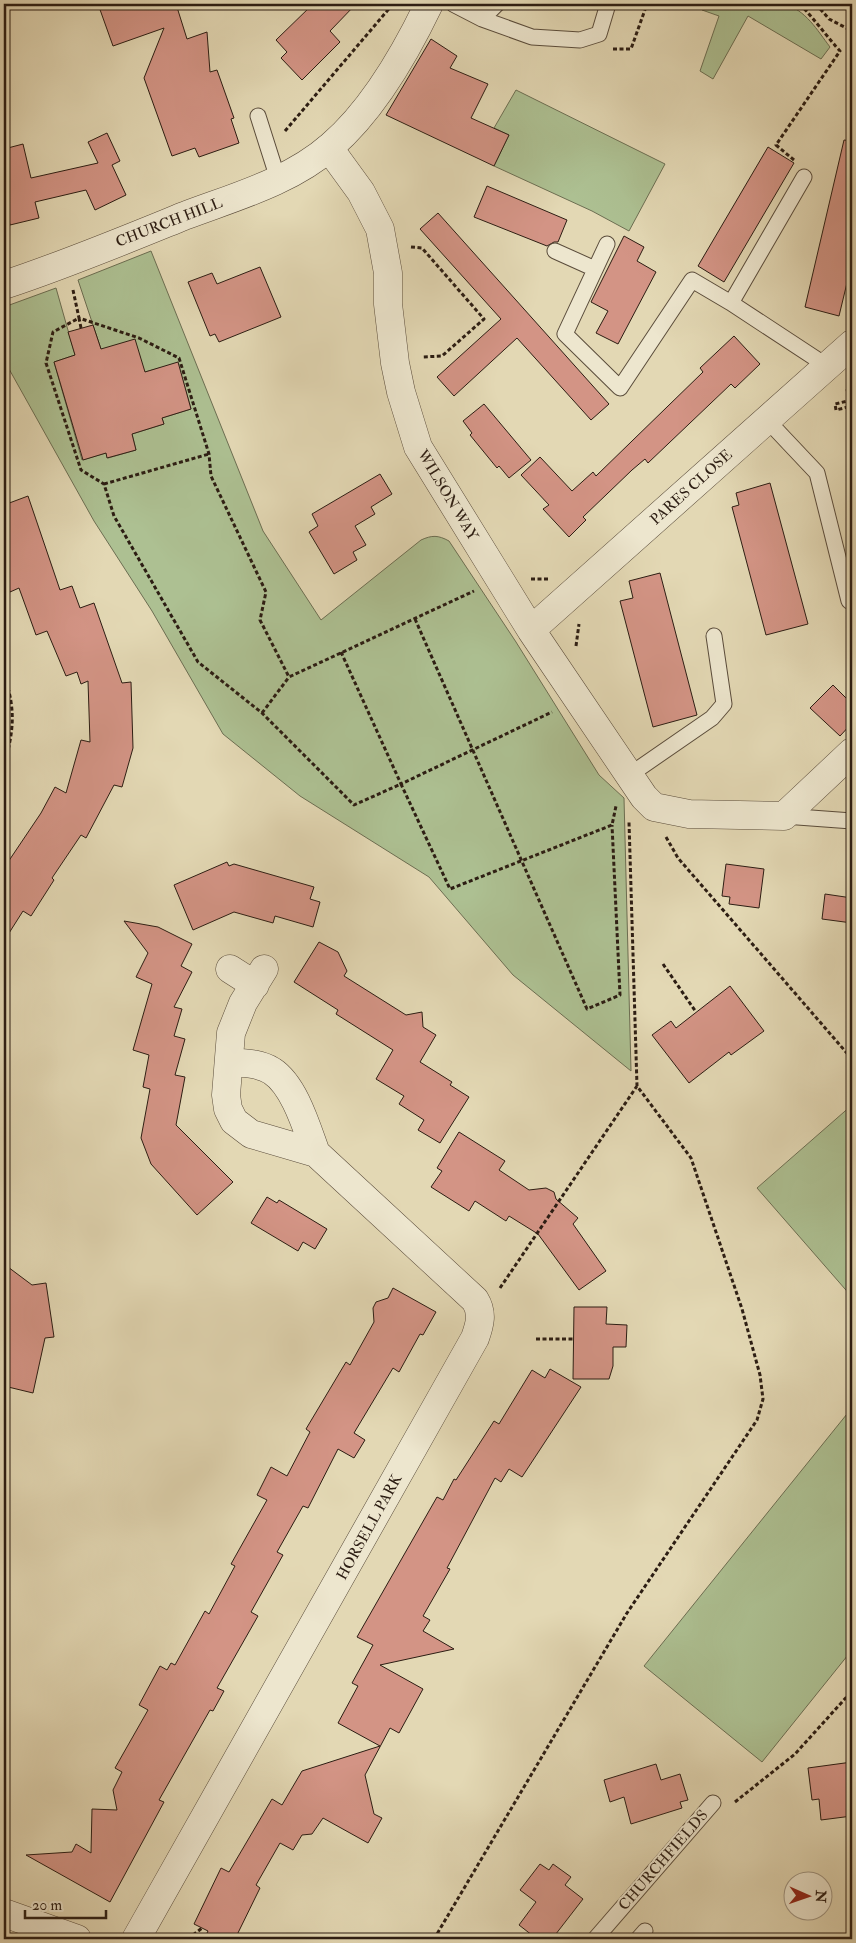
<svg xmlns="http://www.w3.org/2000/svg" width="856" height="1943" font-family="'IM FELL Double Pica',serif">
<rect width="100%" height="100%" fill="#e3d8b4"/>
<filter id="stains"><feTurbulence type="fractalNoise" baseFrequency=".004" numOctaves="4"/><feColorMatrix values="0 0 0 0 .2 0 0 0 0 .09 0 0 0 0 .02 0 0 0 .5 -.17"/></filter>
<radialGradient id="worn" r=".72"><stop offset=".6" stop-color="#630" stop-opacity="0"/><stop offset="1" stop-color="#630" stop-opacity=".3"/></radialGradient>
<!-- green -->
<path fill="#adc092" stroke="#6c6e52" d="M 704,4 L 784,4 C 806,10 817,30 830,47 L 821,59 L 748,16 L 713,79 L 700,71 L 719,16 L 702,10 Z
M 516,90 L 665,164 L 629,231 L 592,211 L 494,166 L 509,135 L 494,128 Z
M 151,251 L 263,531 L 321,620 L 421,540 C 432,535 438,535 449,541 L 516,642 L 599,775 L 624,798 L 631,1071 L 513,975 L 429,877 L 300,796 L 223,734 L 152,611 L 94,521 L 4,360 L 4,307 L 56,288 L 75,355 L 54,362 L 82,460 L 106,453 L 108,458 L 136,450 L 132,434 L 164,424 L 162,418 L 191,409 L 178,363 L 145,372 L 101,349 L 78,280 Z
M 852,1105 L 852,1297 L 757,1188 Z
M 851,1409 L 852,1650 L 762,1762 L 644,1666 Z"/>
<!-- building -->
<path fill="#d39485" stroke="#2c1d13" d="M 98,4 L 176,4 L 187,39 L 207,32 L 210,72 L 217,70 L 234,118 L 231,119 L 239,143 L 199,157 L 195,148 L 172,156 L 144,78 L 164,28 L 113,46 Z
M 313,4 L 356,4 L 330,31 L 340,42 L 302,80 L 281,58 L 287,52 L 276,40 Z
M 431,39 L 457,56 L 450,68 L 488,84 L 471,118 L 509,135 L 494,166 L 386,115 Z
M 107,133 L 120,161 L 112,165 L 126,195 L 95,210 L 86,190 L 35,202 L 39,218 L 10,225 L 4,196 L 4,149 L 23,144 L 31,178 L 98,163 L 88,142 Z
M 844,140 L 852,141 L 852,262 L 839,316 L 805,307 Z
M 768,147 L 794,163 L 724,282 L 698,266 Z
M 487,186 L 567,220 L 558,242 L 554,242 L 547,246 L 474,217 Z
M 438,213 L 609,404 L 591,420 L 517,338 L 454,396 L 437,377 L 501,319 L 420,229 Z
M 624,236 L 644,247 L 637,261 L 656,272 L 618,344 L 596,333 L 608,311 L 591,302 Z
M 260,267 L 281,317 L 219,342 L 215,334 L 210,336 L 188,282 L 212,273 L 217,284 Z
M 93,325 L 101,349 L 135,339 L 145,372 L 178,362 L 191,409 L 162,418 L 164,424 L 132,434 L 136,450 L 107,458 L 106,453 L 83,460 L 54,362 L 75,355 L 68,332 Z
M 734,336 L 760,364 L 735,388 L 731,384 L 648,463 L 645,459 L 632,470 L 583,517 L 586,520 L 569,537 L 543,509 L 549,505 L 521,475 L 540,457 L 572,491 L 593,472 L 596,476 L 703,372 L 700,368 Z
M 484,404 L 531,460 L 509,478 L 499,466 L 497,468 L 470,435 L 472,433 L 463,421 Z
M 380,474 L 392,494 L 371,507 L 375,514 L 355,526 L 366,545 L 353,552 L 357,560 L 334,574 L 309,532 L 318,526 L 312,514 Z
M 770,483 L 808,624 L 766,635 L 732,507 L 739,505 L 736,493 Z
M 28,496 L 60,590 L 72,586 L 80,608 L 94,603 L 122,683 L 131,682 L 133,748 L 122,787 L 114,785 L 86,838 L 81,835 L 52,878 L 54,880 L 31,916 L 23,911 L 4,941 L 4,868 L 41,813 L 55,787 L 66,793 L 81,740 L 90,742 L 88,681 L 81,684 L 77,672 L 66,676 L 47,631 L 36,635 L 19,588 L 10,592 L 4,576 L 4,505 Z
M 660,573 L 697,715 L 653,727 L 620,601 L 633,598 L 629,581 Z
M 833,685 L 852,704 L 852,723 L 840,736 L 810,708 Z
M 227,862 L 229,866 L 234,864 L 314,887 L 310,899 L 320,902 L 313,927 L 275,916 L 273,923 L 234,912 L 193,930 L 174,885 Z
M 726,864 L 764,869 L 759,908 L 729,904 L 730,897 L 722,896 Z
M 825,894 L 852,898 L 852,923 L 822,919 Z
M 124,921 L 158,927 L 192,944 L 181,966 L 192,972 L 174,1007 L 182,1009 L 174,1036 L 185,1039 L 175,1075 L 185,1077 L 176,1125 L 233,1182 L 197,1215 L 151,1164 L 141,1138 L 150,1089 L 143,1087 L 149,1055 L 133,1050 L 152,984 L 136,977 L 148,953 Z
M 319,942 L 338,952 L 347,971 L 344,976 L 406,1015 L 422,1012 L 423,1027 L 436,1035 L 420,1062 L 452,1082 L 450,1085 L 469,1097 L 440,1143 L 418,1130 L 424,1120 L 399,1104 L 404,1096 L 376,1079 L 393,1050 L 336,1014 L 338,1010 L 294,982 Z
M 730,986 L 764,1031 L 731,1055 L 729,1052 L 689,1083 L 652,1035 L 671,1021 L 676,1028 Z
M 459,1132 L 505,1161 L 499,1170 L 529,1190 L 546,1188 L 554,1192 L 556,1199 L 578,1218 L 573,1224 L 606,1271 L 579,1290 L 538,1234 L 509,1216 L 506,1221 L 475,1201 L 469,1211 L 431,1187 L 442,1171 L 437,1168 Z
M 267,1197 L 277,1203 L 279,1200 L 327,1229 L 315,1249 L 303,1242 L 298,1251 L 251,1223 Z
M 4,1264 L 32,1285 L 46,1283 L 54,1337 L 45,1338 L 33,1393 L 4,1386 Z
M 393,1288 L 436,1312 L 423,1335 L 420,1334 L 399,1372 L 393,1368 L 354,1433 L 365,1440 L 354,1458 L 338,1449 L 308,1508 L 303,1506 L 277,1552 L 283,1555 L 251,1612 L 258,1616 L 217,1688 L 224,1691 L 213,1711 L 210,1710 L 159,1800 L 164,1802 L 110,1902 L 26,1855 L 72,1852 L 76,1844 L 91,1853 L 92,1809 L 117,1810 L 113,1790 L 122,1772 L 115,1768 L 148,1710 L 139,1705 L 160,1666 L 167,1670 L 171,1663 L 175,1665 L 205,1611 L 209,1614 L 235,1566 L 231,1564 L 267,1500 L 257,1495 L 271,1467 L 287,1476 L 310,1432 L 306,1429 L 346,1362 L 350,1365 L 374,1322 L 373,1308 L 376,1302 L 388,1298 Z
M 574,1307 L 607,1307 L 606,1324 L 627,1325 L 626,1347 L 613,1347 L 613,1366 L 609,1379 L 573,1379 Z
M 550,1369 L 581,1387 L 522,1477 L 509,1469 L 501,1482 L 495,1478 L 447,1568 L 450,1569 L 423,1616 L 430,1620 L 423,1631 L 454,1649 L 380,1665 L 423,1689 L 399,1733 L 390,1728 L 365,1775 L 374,1814 L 382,1818 L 368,1843 L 323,1818 L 312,1834 L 302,1835 L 293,1850 L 280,1843 L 256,1885 L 260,1888 L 235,1939 L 204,1939 L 208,1931 L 194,1924 L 221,1868 L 229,1872 L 272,1799 L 282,1805 L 302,1771 L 380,1746 L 338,1723 L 358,1686 L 352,1683 L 373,1645 L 357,1637 L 437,1497 L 443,1500 L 454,1479 L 456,1480 L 494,1421 L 499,1424 L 532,1370 L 545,1378 Z
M 852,1762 L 852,1816 L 821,1820 L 819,1799 L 812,1800 L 808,1768 Z
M 656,1764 L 661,1780 L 680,1774 L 688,1800 L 680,1802 L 682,1808 L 631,1824 L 624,1797 L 610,1802 L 604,1780 Z
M 540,1864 L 549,1870 L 553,1864 L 571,1877 L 565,1885 L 583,1899 L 552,1939 L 537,1939 L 519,1925 L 536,1902 L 520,1890 Z"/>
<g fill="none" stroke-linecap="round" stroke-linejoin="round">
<defs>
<path id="service" d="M 453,4 L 482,19 L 532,37 L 580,40 L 599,34 L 608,4
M 482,19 L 497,4
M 258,116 L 278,179
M 607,244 L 565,334 L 620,388 L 692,280 L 731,303 L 827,366
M 555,251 L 595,269
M 731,303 L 804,177
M 767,420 L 817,473 L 849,601
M 628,776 L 712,718 L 724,704 L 714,636
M 784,816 L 852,821
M 595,1939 L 713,1803
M 638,1939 L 645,1931"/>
<path id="minor" d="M 329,148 L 361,192 L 380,229 L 388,273 L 388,304 L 395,363 L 401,392 L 418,447 L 531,630 L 644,797 L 654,807 L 689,814 L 784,816 L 852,752
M 531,630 L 852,344
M 230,969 L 255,985
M 230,1062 C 243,1063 259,1063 272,1071 C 295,1086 307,1129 316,1153
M 4,1913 L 77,1939
M 136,1939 L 475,1338 C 480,1324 483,1313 475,1300 L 316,1153 L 251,1134 L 234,1121 L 228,1109 L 226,1095 L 231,1033 L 243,1003 L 264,969"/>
<path id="tertiary" d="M 4,285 C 65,265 125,240 184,216 C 234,197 290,182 331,146 C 373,110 405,54 429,4"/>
</defs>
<!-- service casing -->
<use href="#service" stroke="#5a4c3b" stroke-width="17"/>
<!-- minor casing -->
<use href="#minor" stroke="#5a4c3b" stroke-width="29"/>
<!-- tertiary casing -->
<use href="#tertiary" stroke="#5a4c3b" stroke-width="29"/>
<!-- path -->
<path stroke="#2c1d13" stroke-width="3" stroke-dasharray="4 2.5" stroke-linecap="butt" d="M 816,4 L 829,19 L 852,31
M 613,49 L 631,49 L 647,4
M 285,131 L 393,4
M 794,160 L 776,145 L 840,51 C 833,44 803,5 799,4
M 411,247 L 422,248 L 484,319 L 442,356 L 422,357
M 73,290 L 79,318 L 139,338 L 179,358 L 209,454 L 211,476 L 266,592 L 260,620 L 289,677 L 474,591
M 81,328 L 79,318 L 53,332 L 46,363 L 81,470 L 104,484 L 114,516 L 198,662 L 262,713 L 354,805 L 401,784 L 450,889 L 612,825 L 616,806
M 852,385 L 847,389 L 848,394 L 852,393
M 852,400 L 835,404 L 836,410 L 852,406
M 104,484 L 209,454
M 531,579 L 548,579
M 415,619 L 587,1009 L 620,995 L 612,825
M 576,646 L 579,624
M 341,652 L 401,784 L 552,712
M 4,675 C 16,709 14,731 4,765
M 262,713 L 289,677
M 666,837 L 678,858 L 852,1059
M 663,964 L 696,1012
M 500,1288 L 637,1086
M 536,1339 L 574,1339
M 735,1802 L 795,1754 L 852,1691
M 188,1939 L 202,1928
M 434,1939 L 627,1613 L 757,1420 L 763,1399 L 760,1375 L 742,1309 L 691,1158 L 637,1086 L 629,822"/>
<!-- service -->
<use href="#service" stroke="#ede6ce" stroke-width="15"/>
<!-- minor -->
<use href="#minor" stroke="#ede6ce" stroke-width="28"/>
<!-- tertiary -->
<use href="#tertiary" stroke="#ede6ce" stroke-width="28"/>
</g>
<g text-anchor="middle" stroke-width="4" stroke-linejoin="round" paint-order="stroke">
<!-- street labels -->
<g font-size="15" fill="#2c1d13" stroke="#ede6ce">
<text transform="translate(169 222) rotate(-21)" y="5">CHURCH HILL</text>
<text transform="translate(691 487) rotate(-42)" y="5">PARES CLOSE</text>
<text transform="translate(448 495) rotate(59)" y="5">WILSON WAY</text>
<text transform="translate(369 1527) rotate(-61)" y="5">HORSELL PARK</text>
<text transform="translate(663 1860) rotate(-49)" y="5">CHURCHFIELDS</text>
</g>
</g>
<!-- margin -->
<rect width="856" height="1943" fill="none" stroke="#e3d8b4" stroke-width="20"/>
<rect x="5" y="5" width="846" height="1933" fill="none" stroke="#2c1d13" stroke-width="2.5"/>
<rect x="10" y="10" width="836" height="1923" fill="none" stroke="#2c1d13"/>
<!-- north arrow -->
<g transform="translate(808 1896) rotate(92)"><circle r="24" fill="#ede6ce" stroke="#a09683"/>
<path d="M0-4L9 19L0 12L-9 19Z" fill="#8f2418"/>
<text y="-8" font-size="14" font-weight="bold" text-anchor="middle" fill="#2c1d13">N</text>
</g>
<!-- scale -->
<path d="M25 1910v8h81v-8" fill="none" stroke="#2c1d13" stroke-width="2.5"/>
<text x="32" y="1910" font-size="15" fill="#2c1d13" stroke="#ede6ce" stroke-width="4" paint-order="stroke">20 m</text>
<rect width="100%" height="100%" filter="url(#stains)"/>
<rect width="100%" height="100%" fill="url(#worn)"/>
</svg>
